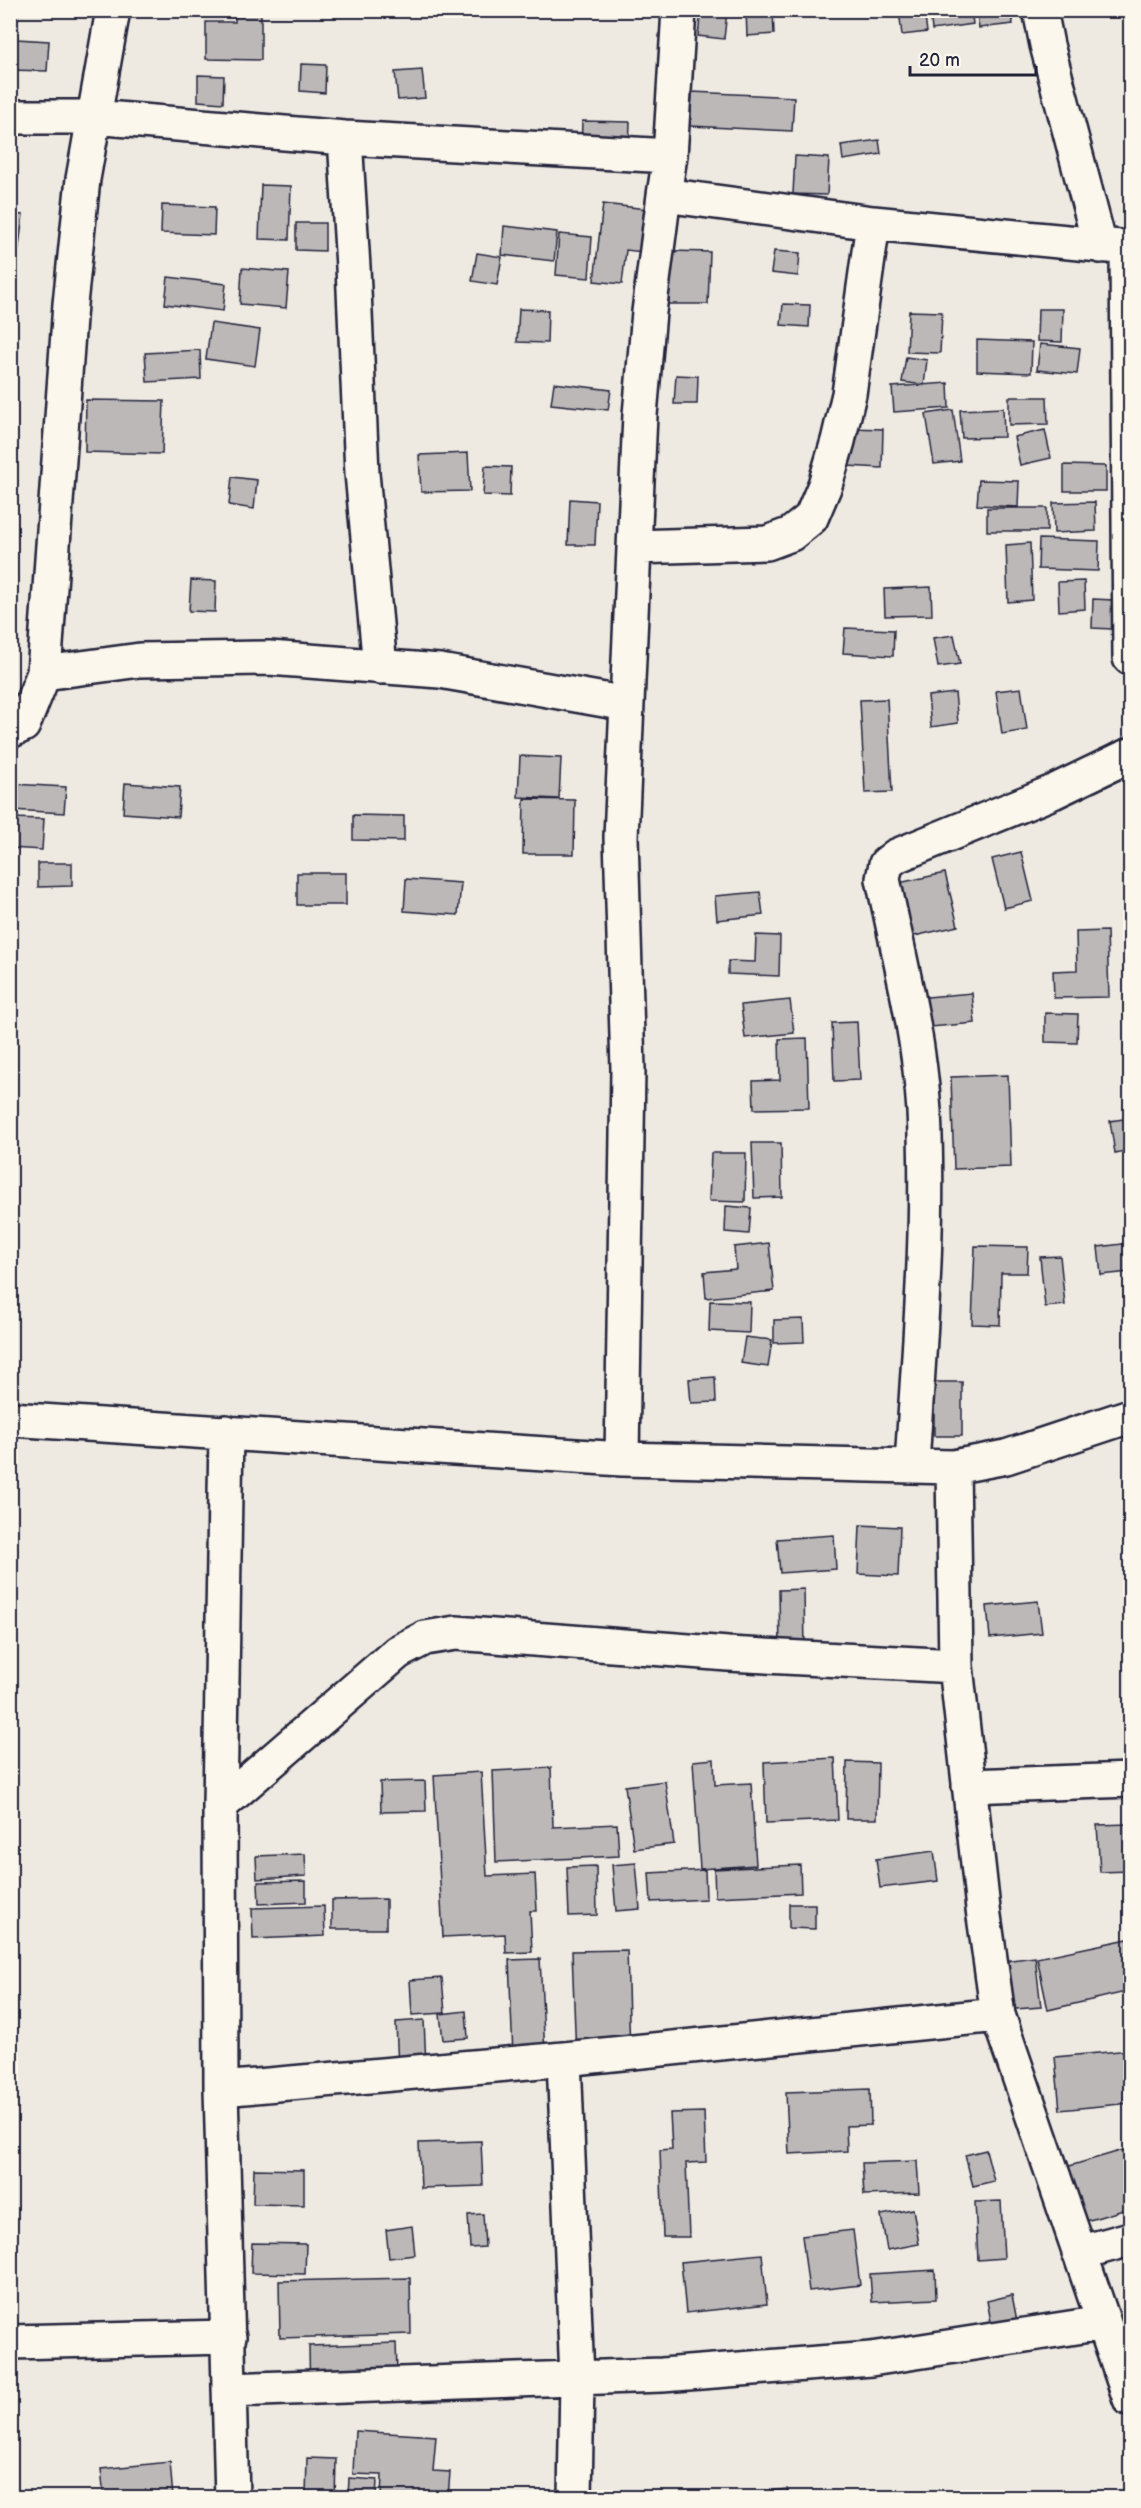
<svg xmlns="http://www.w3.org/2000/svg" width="1141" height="2508" font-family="'Balsamiq Sans',sans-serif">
<rect width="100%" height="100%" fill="#eeeae2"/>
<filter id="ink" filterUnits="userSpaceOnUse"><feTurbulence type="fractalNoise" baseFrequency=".0167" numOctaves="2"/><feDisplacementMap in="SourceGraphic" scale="12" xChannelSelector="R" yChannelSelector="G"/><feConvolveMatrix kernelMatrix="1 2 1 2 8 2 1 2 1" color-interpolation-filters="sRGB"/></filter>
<g filter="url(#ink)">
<!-- building -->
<path fill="#bcb8b8" stroke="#22223b" stroke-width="1.5" d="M 10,10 L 18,11 L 17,39 L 49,41 L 47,71 L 10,70 Z
M 235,10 L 261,10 L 261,60 L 206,59 L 206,22 L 235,22 Z
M 438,10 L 467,10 L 466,16 L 438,13 Z
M 701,10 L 727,11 L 724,39 L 698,36 Z
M 746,10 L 773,10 L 774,34 L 747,36 Z
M 899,10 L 924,10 L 927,32 L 902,35 Z
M 930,10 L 971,10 L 973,24 L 932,30 Z
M 977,10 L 1011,10 L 1013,24 L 979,28 Z
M 301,64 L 326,65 L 325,93 L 300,91 Z
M 422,70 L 425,98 L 398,100 L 395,72 Z
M 198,75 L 224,76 L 223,103 L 198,101 Z
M 692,92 L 794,97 L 792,131 L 690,126 Z
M 582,121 L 630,122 L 629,151 L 581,149 Z
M 879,140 L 881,154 L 843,160 L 841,145 Z
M 795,156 L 829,158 L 827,195 L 793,194 Z
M 261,185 L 291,186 L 289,240 L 259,239 Z
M 603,204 L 647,209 L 643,252 L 626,250 L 622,284 L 594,281 Z
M 162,205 L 215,207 L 214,235 L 161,233 Z
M 10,214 L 23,215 L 16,271 L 10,270 Z
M 296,223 L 325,223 L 325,251 L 296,250 Z
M 504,226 L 557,232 L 554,261 L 502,255 Z
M 559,234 L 592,237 L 589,278 L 556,275 Z
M 670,251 L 710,252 L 708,304 L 669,304 Z
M 774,251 L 800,253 L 798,276 L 771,273 Z
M 477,253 L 502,257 L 497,285 L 472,281 Z
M 242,268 L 289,272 L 286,308 L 240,304 Z
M 168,277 L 226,284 L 223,311 L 165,304 Z
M 783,304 L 810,305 L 809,327 L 781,325 Z
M 519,309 L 548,310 L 547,343 L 517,342 Z
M 1038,309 L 1063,309 L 1062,342 L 1037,341 Z
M 909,311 L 942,312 L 940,353 L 907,352 Z
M 211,323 L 260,330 L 255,366 L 206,359 Z
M 977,340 L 1032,342 L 1031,373 L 977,371 Z
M 1040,344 L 1080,348 L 1077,374 L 1037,370 Z
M 200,350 L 201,379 L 147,382 L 145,353 Z
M 906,357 L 927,360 L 924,385 L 902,382 Z
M 676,375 L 698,376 L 697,404 L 674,404 Z
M 554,383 L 611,390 L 608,410 L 551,404 Z
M 948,383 L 949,408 L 894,412 L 892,387 Z
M 1009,397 L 1047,397 L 1048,424 L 1009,425 Z
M 86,400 L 164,401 L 162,454 L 85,452 Z
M 1003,408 L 1004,437 L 962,438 L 960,410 Z
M 953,410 L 960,461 L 934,464 L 926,414 Z
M 848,428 L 883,429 L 882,468 L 847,466 Z
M 1045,430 L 1051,458 L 1020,465 L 1014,437 Z
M 468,453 L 470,491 L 421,492 L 419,455 Z
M 1064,465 L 1106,466 L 1106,491 L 1064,491 Z
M 485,466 L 511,467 L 510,496 L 483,495 Z
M 232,477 L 257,480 L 254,509 L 229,505 Z
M 979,480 L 1019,481 L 1018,507 L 977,505 Z
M 570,499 L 597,501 L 595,545 L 568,545 Z
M 1095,502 L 1096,531 L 1054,533 L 1053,503 Z
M 987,508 L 1047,508 L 1047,531 L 987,531 Z
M 1039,539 L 1099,541 L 1098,571 L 1038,569 Z
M 1030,543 L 1032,600 L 1008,602 L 1006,545 Z
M 191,580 L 216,581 L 215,612 L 189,611 Z
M 1084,581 L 1085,609 L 1059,611 L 1058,582 Z
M 931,587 L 932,615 L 885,616 L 884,589 Z
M 1093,599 L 1113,600 L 1112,629 L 1092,628 Z
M 845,628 L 894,630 L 893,656 L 843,653 Z
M 954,635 L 960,664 L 938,667 L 933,638 Z
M 1021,688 L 1027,730 L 1002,734 L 996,691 Z
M 955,693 L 958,723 L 931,727 L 928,696 Z
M 887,699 L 892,792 L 865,793 L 860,700 Z
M 520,756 L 561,758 L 559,799 L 518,797 Z
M 125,783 L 180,787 L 178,817 L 123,813 Z
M 12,784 L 66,787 L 64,813 L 11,810 Z
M 524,799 L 575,800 L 574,854 L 523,854 Z
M 353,815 L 404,816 L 404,841 L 353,840 Z
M 10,818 L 44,819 L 42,850 L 10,848 Z
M 1021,852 L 1033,901 L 1004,908 L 992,859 Z
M 38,863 L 72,863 L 72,886 L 38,887 Z
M 297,873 L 346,873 L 346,905 L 297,905 Z
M 945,873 L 958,926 L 897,940 L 885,886 Z
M 406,879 L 461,883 L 458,915 L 404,911 Z
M 760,892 L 763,915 L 717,920 L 715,896 Z
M 1107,931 L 1109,997 L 1054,998 L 1053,971 L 1077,970 L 1076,932 Z
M 756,935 L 780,936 L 779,976 L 728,974 L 728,961 L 755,962 Z
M 972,993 L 975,1023 L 919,1028 L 916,998 Z
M 790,1000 L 794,1033 L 745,1038 L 741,1005 Z
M 1045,1013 L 1078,1014 L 1077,1043 L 1045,1042 Z
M 857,1022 L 860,1080 L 834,1081 L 832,1023 Z
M 807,1038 L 809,1108 L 754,1109 L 753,1081 L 780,1080 L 779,1039 Z
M 1008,1075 L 1011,1167 L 954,1169 L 951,1077 Z
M 1130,1118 L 1130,1150 L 1115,1153 L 1110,1121 Z
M 752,1143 L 781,1143 L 782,1197 L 754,1198 Z
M 711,1153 L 746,1153 L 745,1202 L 709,1201 Z
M 726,1206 L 751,1208 L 749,1234 L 725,1232 Z
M 769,1243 L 774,1291 L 706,1298 L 704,1272 L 736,1269 L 734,1247 Z
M 1130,1243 L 1130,1272 L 1101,1275 L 1098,1247 Z
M 975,1246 L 1028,1247 L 1027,1273 L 1001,1273 L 1000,1325 L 972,1324 Z
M 1060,1256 L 1065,1305 L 1045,1307 L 1040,1257 Z
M 710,1301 L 750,1302 L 749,1333 L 709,1331 Z
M 803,1319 L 804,1342 L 774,1343 L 774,1320 Z
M 745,1337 L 772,1340 L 768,1367 L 741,1363 Z
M 715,1377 L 716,1402 L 691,1403 L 689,1379 Z
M 934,1382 L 962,1382 L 962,1436 L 934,1436 Z
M 860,1525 L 900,1527 L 898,1576 L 858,1574 Z
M 834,1535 L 836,1569 L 780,1573 L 777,1539 Z
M 804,1589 L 805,1650 L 780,1651 L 779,1590 Z
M 1038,1601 L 1042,1633 L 990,1638 L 987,1606 Z
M 835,1758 L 838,1820 L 766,1823 L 764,1762 Z
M 714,1759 L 715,1785 L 751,1783 L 756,1865 L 700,1869 L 693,1761 Z
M 847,1762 L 878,1763 L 877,1819 L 846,1819 Z
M 551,1768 L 553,1827 L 617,1824 L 619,1856 L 496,1862 L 493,1771 Z
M 481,1772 L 487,1876 L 535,1874 L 537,1911 L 530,1911 L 532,1952 L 506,1953 L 505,1934 L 443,1937 L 434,1775 Z
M 425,1781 L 426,1811 L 381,1812 L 380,1782 Z
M 665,1781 L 674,1844 L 634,1849 L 625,1786 Z
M 1130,1824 L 1130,1871 L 1100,1872 L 1097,1825 Z
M 934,1851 L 938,1881 L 880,1888 L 876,1859 Z
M 305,1854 L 306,1876 L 257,1879 L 256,1856 Z
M 636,1863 L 640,1909 L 616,1911 L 612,1865 Z
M 800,1865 L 801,1893 L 715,1897 L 714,1869 Z
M 596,1866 L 597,1915 L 569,1916 L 567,1867 Z
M 705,1870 L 706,1899 L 651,1902 L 649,1873 Z
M 306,1881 L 306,1902 L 259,1904 L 258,1882 Z
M 386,1899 L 386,1929 L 332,1929 L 332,1900 Z
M 789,1904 L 815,1904 L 815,1929 L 789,1928 Z
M 324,1906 L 325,1936 L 253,1939 L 252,1908 Z
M 1128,1939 L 1130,1949 L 1130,1991 L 1048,2010 L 1037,1958 Z
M 627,1950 L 630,2054 L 576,2057 L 572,1951 Z
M 1035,1957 L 1041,2007 L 1001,2010 L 996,1962 Z
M 540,1959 L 545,2054 L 513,2055 L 509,1960 Z
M 442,1978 L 445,2013 L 412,2015 L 410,1980 Z
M 466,2011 L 468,2038 L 443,2040 L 440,2014 Z
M 424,2020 L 426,2066 L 398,2068 L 396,2022 Z
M 1130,2050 L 1130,2103 L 1060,2110 L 1055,2057 Z
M 870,2089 L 871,2125 L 846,2126 L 847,2151 L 789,2154 L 786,2092 Z
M 704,2112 L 706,2162 L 686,2163 L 689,2237 L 663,2237 L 660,2150 L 672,2149 L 670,2113 Z
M 481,2141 L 483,2186 L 421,2188 L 419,2143 Z
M 1130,2148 L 1130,2208 L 1083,2222 L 1066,2167 Z
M 986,2150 L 994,2181 L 973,2186 L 965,2155 Z
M 917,2161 L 919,2193 L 864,2195 L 862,2163 Z
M 254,2169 L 304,2170 L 304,2205 L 253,2204 Z
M 1001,2201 L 1004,2258 L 978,2260 L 975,2202 Z
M 913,2209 L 919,2244 L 887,2250 L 881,2215 Z
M 483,2214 L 485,2247 L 470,2248 L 468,2215 Z
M 412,2226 L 415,2255 L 389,2258 L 386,2230 Z
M 853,2230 L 860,2285 L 809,2291 L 802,2236 Z
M 252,2243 L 306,2244 L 305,2274 L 251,2273 Z
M 762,2254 L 767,2304 L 686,2313 L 681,2262 Z
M 935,2270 L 936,2299 L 872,2302 L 870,2274 Z
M 410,2278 L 411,2334 L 280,2338 L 279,2281 Z
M 1012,2295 L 1022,2347 L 997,2352 L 987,2301 Z
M 396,2343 L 398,2398 L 310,2401 L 309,2346 Z
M 355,2431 L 436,2436 L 433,2471 L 450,2472 L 448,2498 L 381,2498 L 382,2475 L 353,2474 Z
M 307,2458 L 336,2459 L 335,2498 L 306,2498 Z
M 170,2462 L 173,2498 L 104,2498 L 101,2469 Z
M 349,2478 L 377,2480 L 376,2498 L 348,2498 Z
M 787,2489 L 788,2498 L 704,2498 Z"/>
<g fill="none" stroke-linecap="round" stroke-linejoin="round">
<defs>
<path id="minor" d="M 679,10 L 670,156 L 664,195 L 873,223 L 1130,248
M 1040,10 L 1047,45 L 1100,246
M 10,117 L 93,117 L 345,138 L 670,156
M 345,138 L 353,267 L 362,473 L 380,667
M 1127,248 L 1130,658
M 634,547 L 767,543 L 791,534 L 811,518 L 825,485 L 838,441 L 849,394 L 873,223
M 44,673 L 140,660 L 269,658 L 440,671 L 627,704
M 10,731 L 23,725 L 44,673 L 70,304 L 83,179 L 113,10
M 10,1419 L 622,1459 L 953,1467 L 1006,1457 L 1130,1416
M 226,1432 L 220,1806 L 221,2089 L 232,2498
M 622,1459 L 628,1069 L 621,837 L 640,415 L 649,312 L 664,195
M 912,1465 C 919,1347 930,1230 924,1111 C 919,1033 899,956 883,879 L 886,864 L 896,856 L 1053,792 L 1130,755
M 953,1467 L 956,1666 L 983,1909 L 998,2015 L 1130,2399
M 969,1786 L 1130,1780
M 220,1806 L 398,1652 L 425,1638 L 456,1633 L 728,1654 L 956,1666
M 564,2059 L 577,2378 L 575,2498
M 221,2089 L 564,2059 L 998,2015
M 1079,2253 L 1130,2239
M 10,2342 L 229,2337
M 229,2390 L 662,2375 L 871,2359 L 1102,2323"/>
</defs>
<!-- minor casing -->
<use href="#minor" stroke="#22223b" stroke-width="38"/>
<!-- minor -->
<use href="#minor" stroke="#fbf7ec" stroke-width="33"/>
</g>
</g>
<!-- margin -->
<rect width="1141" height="2508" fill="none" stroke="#fbf7ec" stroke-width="36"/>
<rect x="18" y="18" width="1105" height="2472" fill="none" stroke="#22223b" stroke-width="2" filter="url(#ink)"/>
<!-- scale -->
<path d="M910 66v9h126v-9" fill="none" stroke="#22223b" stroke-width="3"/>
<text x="919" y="66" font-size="18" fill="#22223b" stroke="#fbf7ec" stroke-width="4.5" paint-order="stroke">20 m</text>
</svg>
